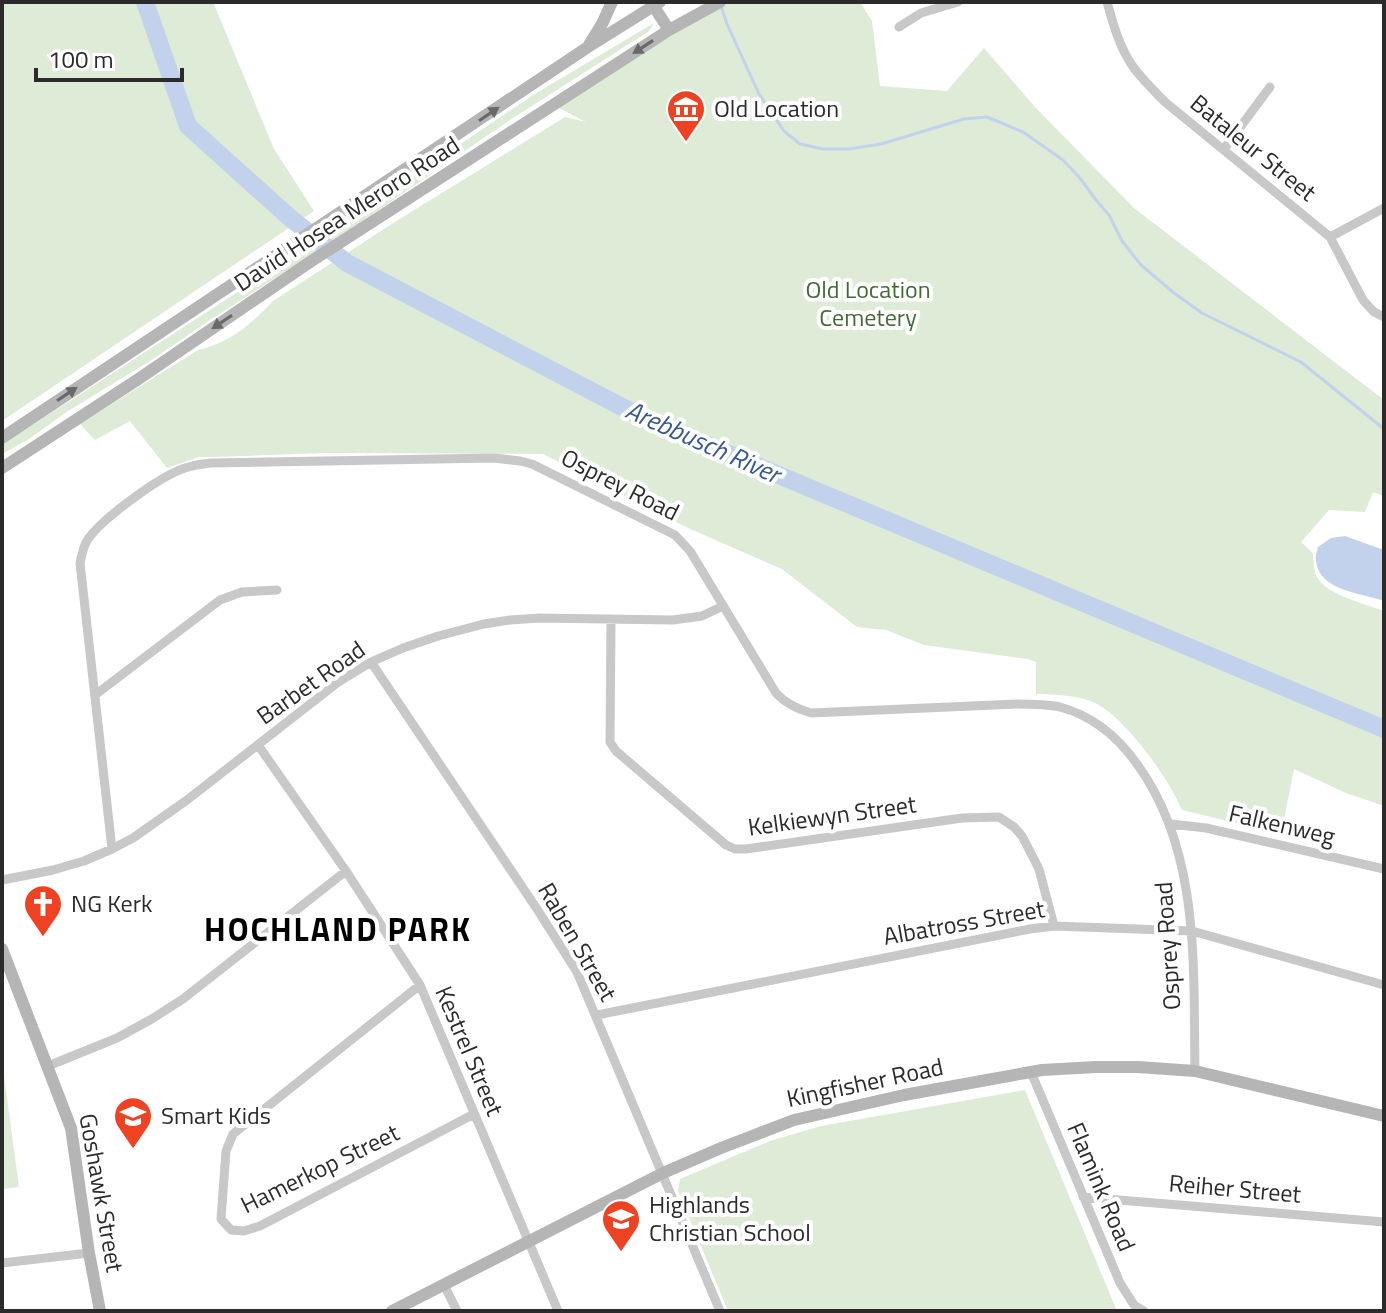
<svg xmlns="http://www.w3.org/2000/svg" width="1386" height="1313" font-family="'Titillium Web',sans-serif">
<rect width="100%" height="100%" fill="#fff"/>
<!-- green -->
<path fill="#ddebd7" d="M 2,2 L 213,2 L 274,149 L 314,211 L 2,421 Z
M 720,2 L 860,2 L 872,21 L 880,86 L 947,91 L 984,48 L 1035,107 L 1134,208 L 1384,400 L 1384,496 L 1373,492 L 1365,512 L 1329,510 L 1301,542 L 1313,553 C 1313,560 1314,573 1318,579 C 1330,596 1366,604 1384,611 L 1384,806 L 1346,793 L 1294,769 L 1281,834 L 1182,810 C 1169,779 1127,720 1097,704 C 1083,696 1053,694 1036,694 L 1036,662 L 1028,659 L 924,645 L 886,630 L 857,627 L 782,569 L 688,528 L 543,454 L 326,453 L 215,457 L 199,457 L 167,468 L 130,421 L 95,440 L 80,424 L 198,350 C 228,344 253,323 273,301 L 398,220 L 565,117 L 586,122 L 553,105 Z
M 654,23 L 649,31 L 643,35 L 513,118 L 330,243 L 213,318 L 153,359 L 65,413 L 29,439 L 2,454 L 2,445 L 333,230 L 533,95 Z
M 2,1076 L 4,1076 L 19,1187 L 2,1189 Z
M 1025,1090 L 1117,1311 L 728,1311 L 678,1191 L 680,1179 L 770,1141 L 821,1126 Z"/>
<!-- water -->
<path fill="#c2d2ec" d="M 1345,536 L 1384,550 L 1384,601 C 1362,593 1318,591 1316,560 C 1315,556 1317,551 1318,547 L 1331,538 Z"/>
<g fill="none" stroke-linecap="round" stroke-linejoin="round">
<!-- stream -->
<path stroke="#c2d2ec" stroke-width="3" d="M 721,6 L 727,24 L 759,94 L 784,131 L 800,144 L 823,149 L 849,149 L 881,144 L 964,119 L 987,117 L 1023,132 L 1063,160 L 1080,178 L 1096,200 L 1109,215 L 1122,241 L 1141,265 L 1174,293 L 1202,313 L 1301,362 L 1384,429"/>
<!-- river -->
<path stroke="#c2d2ec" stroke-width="18" d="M 145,2 L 188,126 L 289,217 L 347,263 L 643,418 L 1384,729"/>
<!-- street -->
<path stroke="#c8c8c8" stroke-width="9" d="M 1107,2 C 1113,24 1120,49 1134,68 C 1143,80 1154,91 1165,102 L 1330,237 L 1363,300 L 1374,312 L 1384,317
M 899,27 L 921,13 L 958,2
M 1224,149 L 1270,87
M 1330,237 L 1384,208
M 611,621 L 610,742 L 616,751 L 726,845 L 735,849 L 746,849 L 962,818 L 999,817 L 1014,827 L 1022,836 L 1039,869 L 1054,926
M 371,662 L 537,909 L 577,972 L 720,1311
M 95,695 L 220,600 L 242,592 L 277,590
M 258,745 L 346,871 L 420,985 L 558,1311
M 1171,824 L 1206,828 L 1384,869
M 112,849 L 80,563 C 82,555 83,546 88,539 C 103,518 160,476 185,468 C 193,465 202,464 210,463 L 494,458 L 520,461 L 532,464 L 675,535 L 690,551 L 776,693 C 786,704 797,709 811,713 L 1017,704 C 1031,704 1046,704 1060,707 C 1093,716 1118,737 1137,764 C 1201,852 1193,967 1195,1071
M 2,880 L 53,870 L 84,861 L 112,849 L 133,838 L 187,800 L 337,683 L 371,662 L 403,648 L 438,636 L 484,624 L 510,620 L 539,618 L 673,620 L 702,616 L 723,606
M 420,985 L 233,1134 L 226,1151 L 221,1219 L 231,1230 L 244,1231 L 260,1226 L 474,1114
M 597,1015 L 1030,929 L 1054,926 L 1192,931 L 1384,985
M 48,1066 L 117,1038 L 150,1020 L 183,999 L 346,871
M 1031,1072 L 1120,1283 L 1134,1305 L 1144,1311
M 1083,1197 L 1384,1222
M 2,1263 L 89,1253
M 444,1285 L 457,1311"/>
<!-- secondary -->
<path stroke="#b5b5b5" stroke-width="12" d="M 651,2 L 669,30
M 589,45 L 602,24 L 612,2
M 2,438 L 588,47 L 660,2
M 2,468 L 137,380 L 310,262 L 669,30 L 720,2
M 2,949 L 71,1128 L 89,1253 L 100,1311
M 392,1311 L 663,1173 L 721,1148 L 794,1120 L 904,1095 L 1042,1070 L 1096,1067 L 1138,1067 L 1195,1071 L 1384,1116"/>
</g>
<!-- one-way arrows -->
<defs><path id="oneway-solid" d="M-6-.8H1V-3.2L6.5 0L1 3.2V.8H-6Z" transform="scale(2)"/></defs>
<g fill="#696969">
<use href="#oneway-solid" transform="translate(643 47) rotate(147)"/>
<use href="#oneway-solid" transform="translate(489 114) rotate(-34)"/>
<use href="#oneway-solid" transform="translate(222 322) rotate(146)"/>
<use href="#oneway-solid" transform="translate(67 394) rotate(-34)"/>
</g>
<!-- icons -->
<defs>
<symbol id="museum-pin" viewBox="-11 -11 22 30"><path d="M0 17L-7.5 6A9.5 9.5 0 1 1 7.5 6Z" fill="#ee4222" stroke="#fff"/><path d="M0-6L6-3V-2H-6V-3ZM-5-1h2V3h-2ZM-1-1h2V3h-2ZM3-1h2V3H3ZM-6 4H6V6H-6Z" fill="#fff"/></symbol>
<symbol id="church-pin" viewBox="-11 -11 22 30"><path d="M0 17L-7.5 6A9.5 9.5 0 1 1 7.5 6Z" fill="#ee4222" stroke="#fff"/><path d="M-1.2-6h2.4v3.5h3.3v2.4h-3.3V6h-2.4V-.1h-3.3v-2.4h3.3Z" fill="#fff"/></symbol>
<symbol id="school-pin" viewBox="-11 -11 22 30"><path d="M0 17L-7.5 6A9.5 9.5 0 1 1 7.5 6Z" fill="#ee4222" stroke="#fff"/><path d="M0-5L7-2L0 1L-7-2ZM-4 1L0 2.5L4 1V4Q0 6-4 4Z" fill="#fff"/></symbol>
</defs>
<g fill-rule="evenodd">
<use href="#museum-pin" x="664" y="87" width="44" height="60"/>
<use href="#church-pin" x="21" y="882" width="44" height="60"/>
<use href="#school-pin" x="111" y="1094" width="44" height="60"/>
<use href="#school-pin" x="599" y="1197" width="44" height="60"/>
</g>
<g text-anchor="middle" stroke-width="8" stroke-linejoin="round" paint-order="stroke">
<!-- poi labels -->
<g font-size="24" fill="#2b2b2b" stroke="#fff" text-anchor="start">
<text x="714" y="117">Old Location</text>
<text x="71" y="912">NG Kerk</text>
<text x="161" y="1124">Smart Kids</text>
<text x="649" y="1213">Highlands<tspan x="649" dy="28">Christian School</tspan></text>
</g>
<!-- street labels -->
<g font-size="24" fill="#2b2b2b" stroke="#fff">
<text transform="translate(1253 148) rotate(39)" y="8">Bataleur Street</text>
<text transform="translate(347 214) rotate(-33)" y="8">David Hosea Meroro Road</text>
<text transform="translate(620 485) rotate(27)" y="8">Osprey Road</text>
<text transform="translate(311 683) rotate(-35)" y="8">Barbet Road</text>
<text transform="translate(832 816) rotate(-8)" y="8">Kelkiewyn Street</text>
<text transform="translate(1282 825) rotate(13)" y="8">Falkenweg</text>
<text transform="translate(964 923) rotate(-10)" y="8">Albatross Street</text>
<text transform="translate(577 942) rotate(60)" y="8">Raben Street</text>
<text transform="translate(1168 946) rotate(-94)" y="8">Osprey Road</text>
<text transform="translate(469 1051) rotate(67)" y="8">Kestrel Street</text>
<text transform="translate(865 1083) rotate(-12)" y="8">Kingfisher Road</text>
<text transform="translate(320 1169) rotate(-26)" y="8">Hamerkop Street</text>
<text transform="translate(1101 1187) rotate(67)" y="8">Flamink Road</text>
<text transform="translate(1235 1189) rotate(5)" y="8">Reiher Street</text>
<text transform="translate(101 1193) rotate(80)" y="8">Goshawk Street</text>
</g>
<!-- park labels -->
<g font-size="24" fill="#436937" stroke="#fff">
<text x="868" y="298">Old Location<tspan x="868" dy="28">Cemetery</tspan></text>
</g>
<!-- water labels -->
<g font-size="26" font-style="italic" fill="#365991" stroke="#fff">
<text transform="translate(703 442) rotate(24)" y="9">Arebbusch River</text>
</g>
<!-- district labels -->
<g font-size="32" font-weight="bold" letter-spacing="2" fill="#000" stroke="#fff">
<text x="338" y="941">HOCHLAND PARK</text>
</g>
</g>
<!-- border -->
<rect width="1386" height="1313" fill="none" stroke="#2b2b2b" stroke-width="8"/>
<!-- scale -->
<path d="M36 68v12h146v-12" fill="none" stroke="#2b2b2b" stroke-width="4"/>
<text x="48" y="68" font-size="24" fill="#2b2b2b" stroke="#ffffff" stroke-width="6" paint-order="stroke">100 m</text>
</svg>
